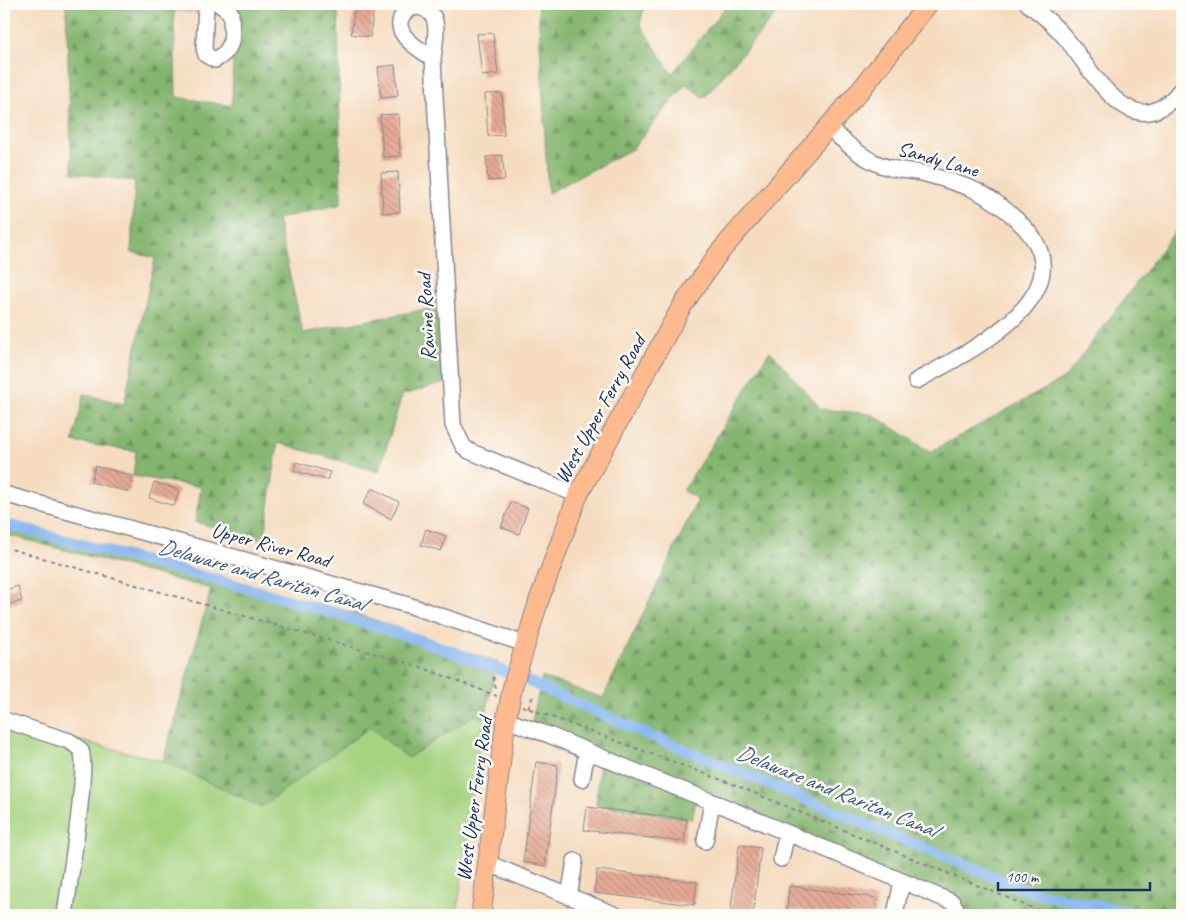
<svg xmlns="http://www.w3.org/2000/svg" width="1186" height="919" font-family="Caveat,sans-serif">
<defs>
<pattern id="industrial-furrows" width="10" height="10" patternUnits="userSpaceOnUse" patternTransform="scale(1.25)"><rect width="10" height="10" fill="#cfc0bb"/><path d="M-1 1l2-2M0 10L10 0M9 11l2-2" fill="none" stroke="#b1a5a3"/></pattern>
<pattern id="forest-firs" width="22" height="20" patternUnits="userSpaceOnUse" patternTransform="scale(1.25)"><rect width="22" height="20" fill="#84b56e"/><path d="M5 1l3.5 6h-7zM16 11l3.5 6h-7z" fill="#6b945e"/></pattern>
<pattern id="building-back-hatch" width="6" height="6" patternUnits="userSpaceOnUse" patternTransform="scale(1.25)"><rect width="6" height="6" fill="#e7ab95"/><path d="M-1 5l2 2M0 0l6 6M5-1l2 2" fill="none" stroke="#ba8c7d"/></pattern>
</defs>
<rect width="100%" height="100%" fill="#fdfcf7"/>
<filter id="ink" filterUnits="userSpaceOnUse"><feTurbulence type="fractalNoise" baseFrequency=".02" numOctaves="2"/><feDisplacementMap in="SourceGraphic" scale="10" xChannelSelector="R" yChannelSelector="G"/><feConvolveMatrix kernelMatrix="1 2 1 2 8 2 1 2 1" color-interpolation-filters="sRGB"/></filter>
<filter id="wash" filterUnits="userSpaceOnUse"><feTurbulence type="fractalNoise" baseFrequency=".0096" numOctaves="4" result="noise"/><feDisplacementMap in="SourceGraphic" scale="20" xChannelSelector="R" yChannelSelector="G"/><feGaussianBlur stdDeviation="1.12" result="paint"/><feColorMatrix in="noise" values="0 0 0 0 0 0 0 0 0 0 0 0 0 0 0 0 0 1.4 0 .05"/><feComposite in="paint" operator="in"/></filter>
<g filter="url(#wash)">
<rect width="100%" height="100%" fill="#f5dcbf"/>
<!-- industrial -->
<path fill="url(#industrial-furrows)" d="M 19,4 L 223,4 L 223,15 Z"/>
<!-- forest -->
<path fill="url(#forest-firs)" stroke="#507266" d="M 234,4 L 338,4 L 341,204 L 277,219 L 303,333 L 443,306 L 444,383 L 402,395 L 379,472 L 278,443 L 264,541 L 195,522 L 201,487 L 133,476 L 136,451 L 73,442 L 84,394 L 124,404 L 155,258 L 131,252 L 135,181 L 72,173 L 66,6 L 174,11 L 176,97 L 232,106 Z
M 538,4 L 645,4 L 640,24 L 672,74 L 728,4 L 785,4 L 704,98 L 686,84 L 632,149 L 548,193 Z
M 1182,222 L 1182,915 L 976,915 L 697,797 L 692,819 L 596,805 L 600,759 L 529,735 L 542,677 L 603,698 L 698,499 L 683,491 L 770,351 L 821,409 L 872,414 L 930,452 L 1065,378 Z
M 4,519 L 357,614 L 497,662 L 485,719 L 475,715 L 408,758 L 370,727 L 261,807 L 163,761 L 211,589 L 4,534 Z"/>
<!-- green -->
<path fill="#a6d380" stroke="#60816f" d="M 475,715 L 485,719 L 479,747 L 457,915 L 4,915 L 4,722 L 163,761 L 261,807 L 370,727 L 408,758 Z"/>
<g fill="none" stroke-linecap="round" stroke-linejoin="round">
<!-- canal -->
<path stroke="#84b4ef" stroke-width="11" d="M 4,524 L 265,593 L 420,640 L 506,672
M 525,680 L 637,730 L 1031,892 L 1142,915"/>
</g>
<g id="blocks">
<!-- building -->
<path fill="url(#building-back-hatch)" d="M 355,5 L 374,7 L 370,37 L 351,34 Z
M 493,33 L 498,74 L 482,76 L 477,34 Z
M 395,65 L 398,96 L 381,98 L 378,67 Z
M 502,93 L 504,135 L 488,136 L 485,94 Z
M 398,114 L 400,156 L 383,157 L 380,115 Z
M 502,155 L 505,180 L 488,181 L 486,157 Z
M 398,172 L 400,212 L 383,213 L 381,173 Z
M 296,462 L 330,472 L 327,480 L 294,471 Z
M 95,466 L 133,476 L 129,492 L 91,482 Z
M 154,482 L 179,490 L 174,506 L 149,498 Z
M 372,488 L 399,502 L 391,519 L 363,504 Z
M 511,502 L 528,508 L 519,534 L 501,527 Z
M 426,529 L 446,536 L 441,551 L 421,545 Z
M 18,586 L 22,601 L 4,606 L 4,591 Z
M 536,762 L 558,765 L 545,866 L 523,862 Z
M 587,807 L 687,819 L 684,842 L 584,830 Z
M 739,845 L 761,848 L 753,915 L 730,915 Z
M 597,870 L 697,882 L 694,905 L 594,893 Z
M 789,886 L 877,898 L 875,915 L 840,915 L 787,909 Z"/>
</g>
</g>
<g filter="url(#ink)">
<use href="#blocks" fill-opacity="0" stroke="#88868e" stroke-width="1"/>
<g fill="none" stroke-linecap="round" stroke-linejoin="round">
<defs>
<path id="minor" d="M 206,4 L 204,48 L 206,55 L 215,60 C 237,48 231,35 231,13 L 219,4
M 1028,4 C 1043,15 1056,26 1068,41 C 1097,78 1135,150 1182,88
M 416,7 C 444,9 435,39 433,59 C 422,50 394,37 401,18 C 404,11 410,9 416,7 Z
M 433,59 L 453,425 L 463,446 L 469,451 L 578,495
M 829,128 C 843,140 857,154 874,162 C 889,170 906,170 922,173 C 938,177 954,182 970,188 C 991,197 1009,211 1025,228 C 1088,296 963,355 916,381
M 4,494 L 408,605 L 525,644
M 4,720 L 69,741 C 74,744 78,746 81,751 C 89,767 68,890 65,915
M 506,720 L 549,735 L 642,774 L 728,808 L 952,902 L 960,915
M 582,779 L 587,751
M 705,841 L 712,802
M 781,859 L 787,833
M 487,863 L 616,915
M 569,897 L 575,861
M 895,914 L 902,882"/>
<path id="major" d="M 481,915 L 506,720 L 513,685 L 539,600 L 578,495 L 681,308 L 718,254 L 863,87 L 928,4"/>
</defs>
<!-- minor casing -->
<use href="#minor" stroke="#88868e" stroke-width="18"/>
<!-- major casing -->
<use href="#major" stroke="#88868e" stroke-width="21"/>
<!-- path -->
<path stroke="#88868e" stroke-width="2" stroke-dasharray="4 4" stroke-linecap="butt" d="M 4,547 L 418,666 L 497,696
M 494,677 L 494,684 L 497,690
M 522,706 L 730,783 L 1049,915
M 528,708 L 534,694"/>
<!-- minor -->
<use href="#minor" stroke="#fff" stroke-width="15"/>
<!-- major -->
<use href="#major" stroke="#fcba8e" stroke-width="19"/>
</g>
</g>
<g text-anchor="middle" stroke-width="5" stroke-linejoin="round" paint-order="stroke">
<!-- street labels -->
<g font-size="21" fill="#1b2f5e" stroke="#fdfcf7">
<text transform="translate(938 159) rotate(16)" y="7">Sandy Lane</text>
<text transform="translate(426 317) rotate(-93)" y="7">Ravine Road</text>
<text transform="translate(600 409) rotate(-61)" y="7">West Upper Ferry Road</text>
<text transform="translate(271 545) rotate(15)" y="7">Upper River Road</text>
<text transform="translate(474 799) rotate(-82)" y="7">West Upper Ferry Road</text>
</g>
<!-- water labels -->
<g font-size="22" font-style="italic" fill="#3a578a" stroke="#fdfcf7">
<text transform="translate(262 574) rotate(16)" y="8">Delaware and Raritan Canal</text>
<text transform="translate(837 790) rotate(22)" y="8">Delaware and Raritan Canal</text>
</g>
</g>
<!-- margin -->
<rect width="1186" height="919" fill="none" stroke="#fdfcf7" stroke-width="20"/>
<!-- scale -->
<path d="M998 882v8h152v-8" fill="none" stroke="#1b2f5e" stroke-width="2.5"/>
<text x="1006" y="882" font-size="15" fill="#1b2f5e" stroke="#fdfcf7" stroke-width="4" paint-order="stroke">100 m</text>
</svg>
